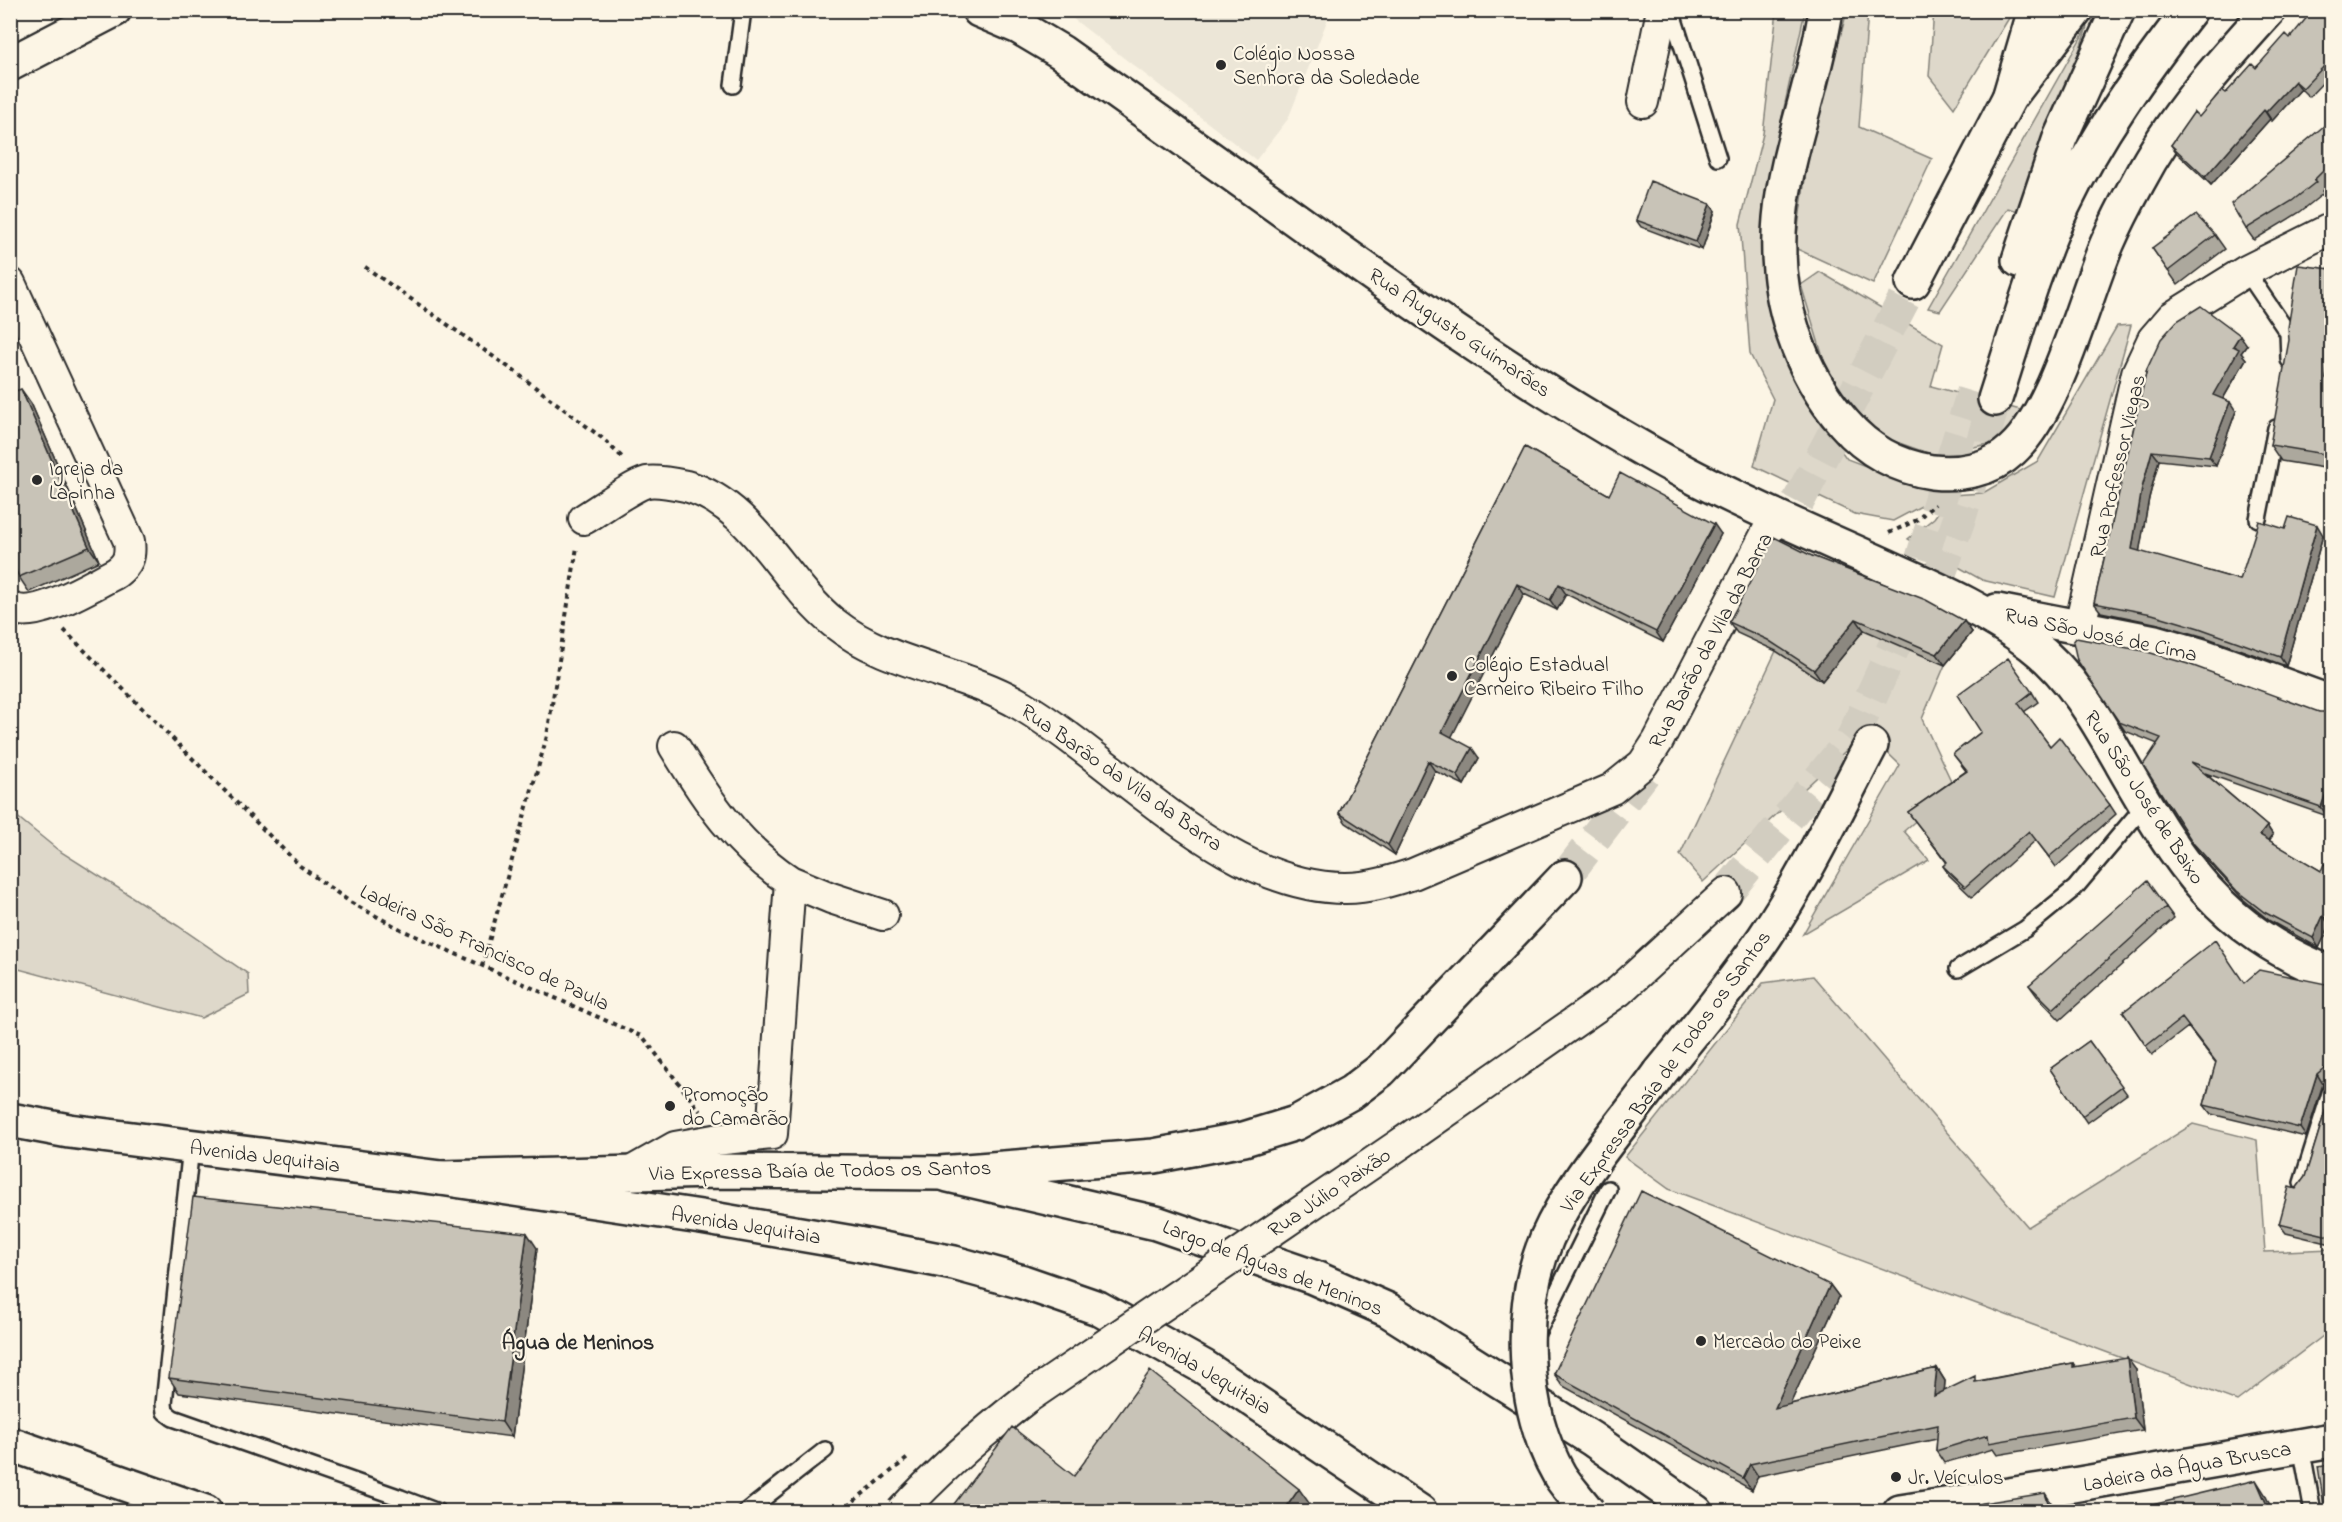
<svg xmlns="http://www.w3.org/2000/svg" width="2342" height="1522" font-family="'Indie Flower',sans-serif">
<rect width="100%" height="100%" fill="#fcf5e5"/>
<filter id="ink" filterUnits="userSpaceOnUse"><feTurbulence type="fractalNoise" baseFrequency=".0167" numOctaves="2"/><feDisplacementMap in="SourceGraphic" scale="12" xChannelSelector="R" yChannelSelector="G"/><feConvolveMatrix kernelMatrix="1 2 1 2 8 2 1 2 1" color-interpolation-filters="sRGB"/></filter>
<g filter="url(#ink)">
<!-- built -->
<path fill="#ece6d7" d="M 1063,11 L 1331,11 L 1288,119 L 1256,160 Z"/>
<!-- green -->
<path fill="#ded8ca" stroke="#84827a" stroke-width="1.5" d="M 1777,11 L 1805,11 L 1763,205 L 1765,288 L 1811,410 L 1847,459 L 1931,491 L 1927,503 L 1893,521 L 1855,514 L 1754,466 L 1773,399 L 1750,354 L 1740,224 L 1763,134 Z
M 1847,11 L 1868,11 L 1859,127 L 1932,159 L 1873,284 L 1795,248 L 1808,158 Z
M 1934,11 L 2009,11 L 2009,18 L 1954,108 L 1929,76 Z
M 2087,27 L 2026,213 L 2008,208 L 1940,311 L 1928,308 Z
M 1820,272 L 1943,344 L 1931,386 L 2024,411 L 1999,442 L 1933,455 L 1885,438 L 1832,387 L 1801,285 Z
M 2131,325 L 2055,597 L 1982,580 L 1908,539 L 1934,518 L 1951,495 L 1983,493 L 2038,461 L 2117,326 Z
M 1820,567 L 1972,632 L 1945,665 L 1922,719 L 1954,787 L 1904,831 L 1929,860 L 1803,934 L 1900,765 L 1866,732 L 1703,882 L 1680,855 L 1776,651 Z
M 10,811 L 58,850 L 178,926 L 248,974 L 249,994 L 201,1018 L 11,967 Z
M 1813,976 L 2028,1227 L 2193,1124 L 2257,1140 L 2265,1252 L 2331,1249 L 2331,1330 L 2237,1401 L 1669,1189 L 1625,1157 L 1763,983 Z"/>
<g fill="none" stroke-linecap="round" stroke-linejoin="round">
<!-- highway-tunnel -->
<path stroke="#d2cdc0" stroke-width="33" stroke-dasharray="33 16" stroke-linecap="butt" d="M 1775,546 L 1913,282
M 1937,582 L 1961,514 L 1995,399
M 1565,877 L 1652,763
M 1726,893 L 1852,739 L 1896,642 L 1973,392"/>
<defs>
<path id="lane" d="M 1671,10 L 1718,158
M 733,85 L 743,10
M 2246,271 L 2288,333 L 2289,360
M 2258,519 L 2276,428
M 1958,969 L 2025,929 L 2075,888 L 2145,805
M 191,1146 L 164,1404 L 165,1412 L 173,1418 L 401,1498
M 2302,1183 L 2332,1087
M 1536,1335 L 1608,1189
M 2301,1446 L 2313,1512
M 397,1512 L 401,1498 L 438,1512
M 746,1512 L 825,1450"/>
<path id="street" d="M 1643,102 L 1662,10
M 10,283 L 129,541 C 131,557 128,564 116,573 C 92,585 34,622 10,607
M 584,519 C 599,510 632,486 647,482 C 657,480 676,484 686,486 C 753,504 783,582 834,623 C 888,666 962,670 1021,705 C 1119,763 1226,889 1346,888 C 1369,888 1391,881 1413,874 L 1612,789 L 1643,764 L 1658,741 L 1776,515
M 2080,626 L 2137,373 L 2153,339 L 2172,317 L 2246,271 L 2332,228
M 790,881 L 831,898 L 883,915
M 1403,1142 L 1619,991 L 1726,893
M 629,1173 L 675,1147 L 714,1140 L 772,1134 L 790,881 C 738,847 706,799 674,746"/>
<path id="secondary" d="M 979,10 L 1019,27 L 1061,52 C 1133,104 1205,154 1277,206 C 1409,301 1543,396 1686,473 C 1754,509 1827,539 1897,571 C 1944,592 1990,613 2031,644 C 2072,675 2097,720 2122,764 C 2180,865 2219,929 2332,974
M 10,64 L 114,10
M 2010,95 L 2035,10
M 1997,611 L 2155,642 L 2200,655 L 2332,703
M 948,1175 L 1156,1223 L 1313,1277 L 1388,1310 L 1592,1439 L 1696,1512
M 1900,1512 L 2073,1485 L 2332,1440"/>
<path id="primary" d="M 1826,10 C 1808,127 1752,213 1794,335 C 1805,368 1821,397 1844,423 C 1867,450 1898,467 1932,472 C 1960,475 1991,470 2012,450 C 2056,410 2083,301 2107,244 C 2116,223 2127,202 2138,182 C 2172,117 2220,64 2269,10
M 10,1120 L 69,1131 L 441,1178 L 701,1217 L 847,1242 L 954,1263 L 1023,1282 L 1098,1308 L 1204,1367 L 1420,1512
M 10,1444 L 205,1512"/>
<path id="highway" d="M 2019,260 L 2060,138 L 2118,10
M 1913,282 L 2009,98 L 2076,10
M 1995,399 C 2016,334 2034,268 2063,206 C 2097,135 2142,72 2190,10
M 1660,1073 C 1696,1029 1732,985 1764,938 C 1805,877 1837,810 1871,745
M 441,1178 L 713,1171 L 940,1173 L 1154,1156 L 1244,1139 L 1296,1123 L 1352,1092 L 1381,1070 L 1565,877"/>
</defs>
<!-- lane casing -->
<use href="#lane" stroke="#2b2b2b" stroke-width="20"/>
<!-- street casing -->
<use href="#street" stroke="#2b2b2b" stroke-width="34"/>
<!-- secondary casing -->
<use href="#secondary" stroke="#2b2b2b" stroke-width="38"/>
<!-- primary casing -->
<use href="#primary" stroke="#2b2b2b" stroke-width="38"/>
<!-- highway casing -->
<use href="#highway" stroke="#2b2b2b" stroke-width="38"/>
<!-- path -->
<path stroke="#2b2b2b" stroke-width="4" stroke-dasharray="4.5 4.5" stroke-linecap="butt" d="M 365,267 L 514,371 L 602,438 L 624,459
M 1889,533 L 1917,520 L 1935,504
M 64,630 L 300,866 L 350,902 L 404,931 L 643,1037 L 700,1111
M 482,966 L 547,736 L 577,547
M 840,1512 L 909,1457"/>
<!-- lane -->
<use href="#lane" stroke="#fcf5e5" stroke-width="15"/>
<!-- street -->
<use href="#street" stroke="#fcf5e5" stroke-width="30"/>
<!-- secondary -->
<use href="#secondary" stroke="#fcf5e5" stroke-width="33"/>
<!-- primary -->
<use href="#primary" stroke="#fcf5e5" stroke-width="33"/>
<!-- highway -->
<use href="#highway" stroke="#fcf5e5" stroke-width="33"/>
<defs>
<path id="street-bridge" d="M 901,1512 C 940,1469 982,1433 1027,1398 L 1403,1142"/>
<path id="highway-bridge" d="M 1588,1512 C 1579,1500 1568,1488 1560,1476 C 1521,1409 1517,1308 1547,1238 C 1573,1179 1623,1125 1660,1073"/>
</defs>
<!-- street-bridge casing -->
<use href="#street-bridge" stroke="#2b2b2b" stroke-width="34" stroke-linecap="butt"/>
<!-- highway-bridge casing -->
<use href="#highway-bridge" stroke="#2b2b2b" stroke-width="38" stroke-linecap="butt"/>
<!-- street-bridge -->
<use href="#street-bridge" stroke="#fcf5e5" stroke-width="30"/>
<!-- highway-bridge -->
<use href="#highway-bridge" stroke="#fcf5e5" stroke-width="33"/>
</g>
<!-- wall -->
<path fill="#aca89d" stroke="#2b2b2b" stroke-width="1.5" d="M 2331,10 L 2331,74 L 2309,97 L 2301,89 L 2272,121 L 2270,119 L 2211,185 L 2177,153 L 2171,145 L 2226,93 L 2290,38 Z
M 2331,120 L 2331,181 L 2322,191 L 2324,193 L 2300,212 L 2254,240 L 2246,229 Z
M 1710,204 L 1715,211 L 1702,250 L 1641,227 L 1636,220 Z
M 2215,235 L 2225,249 L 2178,285 L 2152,248 Z
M 2331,269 L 2331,469 L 2281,461 L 2270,445 Z
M 2247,345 L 2241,353 L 2246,359 L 2223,399 L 2236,411 L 2216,466 L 2159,460 L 2149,498 L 2139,552 L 2240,580 L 2285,529 L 2323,535 L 2286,666 L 2205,637 L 2159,624 L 2101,612 L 2094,603 L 2147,369 Z
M 31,403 L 99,561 L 29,592 L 19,577 Z
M 1525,447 L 1609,495 L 1721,534 L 1663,642 L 1566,594 L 1557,610 L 1524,594 L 1451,737 L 1479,758 L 1464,785 L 1435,771 L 1395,855 L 1346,823 L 1339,813 Z
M 1812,556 L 1964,621 L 1972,632 L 1945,665 L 1864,630 L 1822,681 L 1776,651 L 1737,633 L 1729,622 Z
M 2077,660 L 2319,712 L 2327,816 L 2205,773 L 2267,826 L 2273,835 L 2269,841 L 2321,871 L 2331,866 L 2331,926 L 2330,925 L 2319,948 L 2270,921 L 2244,900 L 2199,852 L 2193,843 L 2158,744 L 2125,731 Z
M 2032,692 L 2038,702 L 2024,712 L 2050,746 L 2110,805 L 2116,814 L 2056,867 L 2036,840 L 1972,897 L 1949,875 L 1943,866 L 1947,863 L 1908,812 L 1966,771 L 1953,754 Z
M 2166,907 L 2174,918 L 2060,1020 L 2037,996 L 2029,985 Z
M 2244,983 L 2331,985 L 2331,1078 L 2330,1077 L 2323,1084 L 2306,1137 L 2211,1114 L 2204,1105 L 2216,1063 L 2188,1027 L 2152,1055 L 2123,1012 Z
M 2089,1041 L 2127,1094 L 2087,1123 L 2050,1069 Z
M 2331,1092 L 2331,1244 L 2286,1233 L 2279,1224 L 2296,1189 L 2305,1177 Z
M 537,1248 L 512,1437 L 179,1393 L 169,1378 Z
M 1830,1285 L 1839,1297 L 1790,1404 L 1937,1368 L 1945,1381 L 1944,1391 L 1978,1381 L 2073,1363 L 2076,1367 L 2136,1370 L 2143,1430 L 1997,1455 L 1993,1449 L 1944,1463 L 1936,1451 L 1937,1439 L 1758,1476 L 1752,1490 L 1563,1386 L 1554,1374 Z"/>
<!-- shaded-wall -->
<path fill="#8c8880" stroke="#2b2b2b" stroke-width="1.5" d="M 2295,81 L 2301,89 L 2272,121 L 2266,112 Z
M 2264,110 L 2270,119 L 2211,185 L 2205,177 Z
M 1710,204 L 1715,211 L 1702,250 L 1696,242 Z
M 2240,335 L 2247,345 L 2241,353 L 2246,359 L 2220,404 L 2213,395 L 2233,346 Z
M 2331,346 L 2331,387 L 2326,379 Z
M 21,389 L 31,403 L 99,561 L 89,547 Z
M 2230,402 L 2236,411 L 2216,466 L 2209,457 Z
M 2152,451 L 2159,460 L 2149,498 L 2138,559 L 2132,549 L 2142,488 Z
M 1714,524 L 1721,534 L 1663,642 L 1656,632 Z
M 2317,525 L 2323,535 L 2286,666 L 2280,657 Z
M 1517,584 L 1524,594 L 1449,742 L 1442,732 Z
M 1559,584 L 1566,594 L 1557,610 L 1550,600 Z
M 1856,619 L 1864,630 L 1822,681 L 1814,670 Z
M 1964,621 L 1972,632 L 1945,665 L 1937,654 Z
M 1472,748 L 1479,758 L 1464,785 L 1457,775 Z
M 1428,761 L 1435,771 L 1395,855 L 1388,845 Z
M 2331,779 L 2331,805 L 2327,816 L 2321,807 Z
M 2267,826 L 2273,835 L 2266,844 L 2260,835 Z
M 2323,916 L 2330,925 L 2319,948 L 2313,938 Z
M 2317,1074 L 2323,1084 L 2306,1137 L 2300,1128 Z
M 2331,1228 L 2331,1239 L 2329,1236 Z
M 527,1233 L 537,1248 L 512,1437 L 502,1422 Z
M 1830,1285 L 1839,1297 L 1783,1420 L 1775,1408 Z
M 2127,1358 L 2136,1370 L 2143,1430 L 2134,1418 Z
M 1937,1368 L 1945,1381 L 1943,1408 L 1934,1396 Z
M 1750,1464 L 1758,1476 L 1752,1490 L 1743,1478 Z
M 2256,1480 L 2265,1494 L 2273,1512 L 2270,1512 Z
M 1299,1489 L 1309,1503 L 1303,1512 L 1283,1512 Z
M 2045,1493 L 2054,1507 L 2056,1512 L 2051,1512 Z"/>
<!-- building -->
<path fill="#c8c3b7" stroke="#2b2b2b" stroke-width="1.5" d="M 2313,10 L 2331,10 L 2331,59 L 2303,88 L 2295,81 L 2266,112 L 2264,110 L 2205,177 L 2171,145 L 2194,112 L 2199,117 L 2222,90 L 2226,93 L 2252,64 L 2256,68 L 2286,34 L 2290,38 Z
M 2331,120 L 2331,163 L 2314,180 L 2316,182 L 2292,201 L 2246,229 L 2231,204 Z
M 1650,181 L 1710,204 L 1696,242 L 1636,220 Z
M 2196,215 L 2215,235 L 2168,271 L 2152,248 Z
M 2298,265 L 2331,269 L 2331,346 L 2326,379 L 2331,380 L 2331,455 L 2270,445 L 2289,340 L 2288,328 Z
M 2201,306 L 2240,335 L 2233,346 L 2239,349 L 2213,395 L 2230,402 L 2209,457 L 2152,451 L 2142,488 L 2132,549 L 2240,580 L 2259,521 L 2285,529 L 2289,517 L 2317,525 L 2280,657 L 2199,628 L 2152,614 L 2094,603 L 2147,369 L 2161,339 L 2177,321 Z
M 21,389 L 89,547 L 19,577 L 10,558 L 10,393 Z
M 1525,447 L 1609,495 L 1620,473 L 1714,524 L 1656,632 L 1559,584 L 1550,600 L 1517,584 L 1442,732 L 1472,748 L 1457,775 L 1428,761 L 1388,845 L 1339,813 Z
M 2331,498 L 2331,520 L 2327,519 Z
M 1774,537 L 1812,556 L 1926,600 L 1964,621 L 1937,654 L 1856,619 L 1814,670 L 1768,640 L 1729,622 Z
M 2076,638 L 2144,651 L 2188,664 L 2319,712 L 2331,712 L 2331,779 L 2321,807 L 2191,762 L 2267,826 L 2260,835 L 2321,871 L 2324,864 L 2331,866 L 2331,920 L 2323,916 L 2313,938 L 2264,912 L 2237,891 L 2193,843 L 2143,765 L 2161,738 L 2119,722 L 2077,660 L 2073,642 Z
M 2008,658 L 2032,692 L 2018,703 L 2050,746 L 2059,737 L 2110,805 L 2049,857 L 2029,831 L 1965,887 L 1943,866 L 1947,862 L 1908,812 L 1967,771 L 1953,754 L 1981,732 L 1957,695 Z
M 2147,881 L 2166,907 L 2053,1009 L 2029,985 Z
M 2215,940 L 2244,983 L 2259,970 L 2331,985 L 2331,1071 L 2324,1068 L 2317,1074 L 2300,1128 L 2204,1105 L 2216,1062 L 2182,1018 L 2146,1046 L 2123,1012 Z
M 2089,1041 L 2122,1086 L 2082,1116 L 2050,1069 Z
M 2331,1092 L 2331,1228 L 2329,1236 L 2279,1224 L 2289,1187 L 2296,1189 L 2305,1177 Z
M 1641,1191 L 1830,1285 L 1775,1408 L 1937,1368 L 1934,1396 L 1975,1376 L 1975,1382 L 2073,1363 L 2073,1367 L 2127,1358 L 2134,1418 L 1989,1443 L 1988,1435 L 1936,1451 L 1938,1425 L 1750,1464 L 1743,1478 L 1554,1374 Z
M 193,1197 L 527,1233 L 502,1422 L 169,1378 Z
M 1150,1371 L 1299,1489 L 1283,1512 L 948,1512 L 1012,1427 L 1074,1476 Z
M 2331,1464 L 2331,1512 L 2325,1512 L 2318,1466 Z
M 2256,1480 L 2270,1512 L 2123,1512 Z
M 2045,1493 L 2051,1512 L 1950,1512 L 1983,1503 Z"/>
</g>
<!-- markers -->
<g fill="#2b2b2b" stroke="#fcf5e5" stroke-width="2">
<circle cx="1221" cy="65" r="6"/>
<circle cx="37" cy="480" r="6"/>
<circle cx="1452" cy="676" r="6"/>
<circle cx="670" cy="1106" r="6"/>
<circle cx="1701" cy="1341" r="6"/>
<circle cx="1896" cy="1477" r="6"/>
</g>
<g text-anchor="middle" stroke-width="4.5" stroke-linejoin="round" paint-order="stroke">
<!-- poi labels -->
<g font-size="21" fill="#2b2b2b" stroke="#fcf5e5" text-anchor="start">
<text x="1233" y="60">Colégio Nossa<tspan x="1233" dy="24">Senhora da Soledade</tspan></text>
<text x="49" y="475">Igreja da<tspan x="49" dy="24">Lapinha</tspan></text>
<text x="1464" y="671">Colégio Estadual<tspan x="1464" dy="24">Carneiro Ribeiro Filho</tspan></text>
<text x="682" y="1101">Promoção<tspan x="682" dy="24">do Camarão</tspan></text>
<text x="1713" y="1348">Mercado do Peixe</text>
<text x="1908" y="1484">Jr. Veículos</text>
</g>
<!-- street labels -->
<g font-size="21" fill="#2b2b2b" stroke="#fcf5e5">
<text transform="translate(1460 332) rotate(34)" y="7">Rua Augusto Guimarães</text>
<text transform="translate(2117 466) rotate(-77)" y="7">Rua Professor Viegas</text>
<text transform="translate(2101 634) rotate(12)" y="7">Rua São José de Cima</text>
<text transform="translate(1710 640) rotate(-62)" y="7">Rua Barão da Vila da Barra</text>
<text transform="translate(1122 777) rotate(35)" y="7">Rua Barão da Vila da Barra</text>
<text transform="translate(2145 797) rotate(57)" y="7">Rua São José de Baixo</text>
<text transform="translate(485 947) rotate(25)" y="7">Ladeira São Francisco de Paula</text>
<text transform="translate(1665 1071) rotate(-54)" y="7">Via Expressa Baía de Todos os Santos</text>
<text transform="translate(265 1156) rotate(7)" y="7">Avenida Jequitaia</text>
<text transform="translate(820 1170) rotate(-1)" y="7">Via Expressa Baía de Todos os Santos</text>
<text transform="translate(1329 1192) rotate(-34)" y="7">Rua Júlio Paixão</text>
<text transform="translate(746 1225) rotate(9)" y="7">Avenida Jequitaia</text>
<text transform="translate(1273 1267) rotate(21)" y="7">Largo de Águas de Meninos</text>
<text transform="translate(1205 1370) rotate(31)" y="7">Avenida Jequitaia</text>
<text transform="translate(2187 1466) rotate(-10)" y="7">Ladeira da Água Brusca</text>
</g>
<!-- neighbourhood labels -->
<g font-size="22" font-weight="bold" fill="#2b2b2b" stroke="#fcf5e5">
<text x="578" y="1349">Água de Meninos</text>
</g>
</g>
<!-- margin -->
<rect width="2342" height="1522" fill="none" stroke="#fcf5e5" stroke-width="36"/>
<rect x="18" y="18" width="2306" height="1486" fill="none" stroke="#2b2b2b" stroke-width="2" filter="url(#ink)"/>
</svg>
